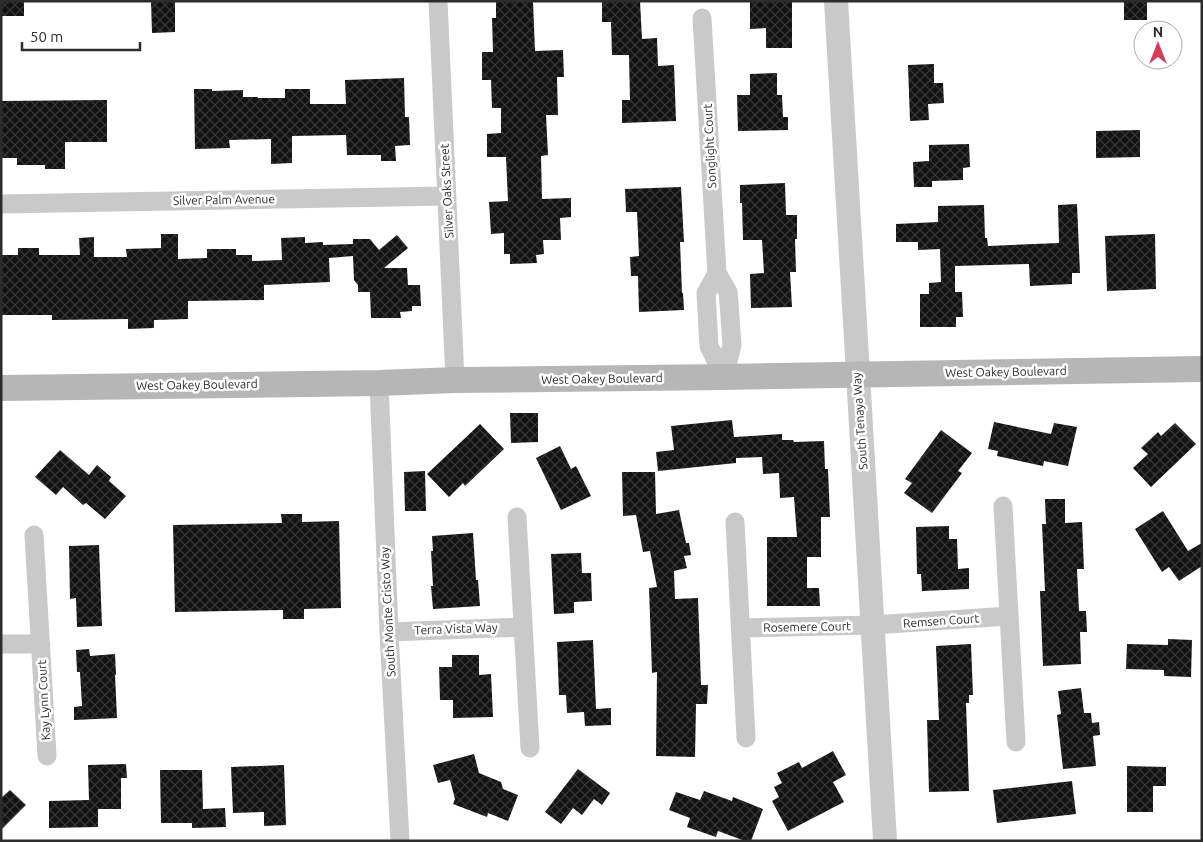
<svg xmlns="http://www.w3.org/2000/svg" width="1203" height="842" font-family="Ubuntu,sans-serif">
<defs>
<pattern id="building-cross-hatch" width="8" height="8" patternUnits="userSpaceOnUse" patternTransform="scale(1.25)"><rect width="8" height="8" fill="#131313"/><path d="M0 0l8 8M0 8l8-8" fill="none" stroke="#363636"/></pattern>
</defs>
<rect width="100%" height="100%" fill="#fff"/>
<!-- building -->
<path fill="url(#building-cross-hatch)" d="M 1,1 L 24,1 L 24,16 L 1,16 Z
M 151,1 L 175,1 L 175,32 L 152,33 Z
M 496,1 L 533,1 L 535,51 L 563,50 L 564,77 L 557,77 L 558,115 L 546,115 L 548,155 L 541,156 L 542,199 L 571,198 L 571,217 L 560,218 L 561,240 L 543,240 L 544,254 L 536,255 L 537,263 L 510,264 L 510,254 L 504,254 L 504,233 L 491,234 L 489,202 L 508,201 L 506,157 L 487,157 L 487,134 L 501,133 L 501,108 L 492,108 L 491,80 L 482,80 L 482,52 L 493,52 L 492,18 L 496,18 Z
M 602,1 L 640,1 L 642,39 L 657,38 L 658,66 L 674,65 L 676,121 L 622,123 L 622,100 L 630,100 L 629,55 L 612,55 L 611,22 L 602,22 Z
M 750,1 L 792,1 L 792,48 L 766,48 L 766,28 L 750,29 Z
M 1124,1 L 1147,1 L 1147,20 L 1124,20 Z
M 934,64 L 934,83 L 943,83 L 944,103 L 928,104 L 929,120 L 910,121 L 908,65 Z
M 777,73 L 777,95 L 782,95 L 783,117 L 788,117 L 788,130 L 738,131 L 737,95 L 750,95 L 750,74 Z
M 404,78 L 405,117 L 409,117 L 410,145 L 395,146 L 396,161 L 381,161 L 381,155 L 347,155 L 346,135 L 292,136 L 292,163 L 271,164 L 271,139 L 229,140 L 230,148 L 195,149 L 194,89 L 212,89 L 212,91 L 243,90 L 243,97 L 258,97 L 258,98 L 285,98 L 285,89 L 310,89 L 310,104 L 346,104 L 345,80 Z
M 107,100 L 107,142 L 65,142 L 65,169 L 45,169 L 45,165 L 17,165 L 17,158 L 1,158 L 1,101 Z
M 1140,130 L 1140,157 L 1096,158 L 1096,131 Z
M 969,144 L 970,167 L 963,168 L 963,180 L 932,181 L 932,187 L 914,187 L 913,162 L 929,161 L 929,145 Z
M 785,183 L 786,215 L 797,215 L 797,239 L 795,239 L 796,272 L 790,272 L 792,307 L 751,308 L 750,274 L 764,273 L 762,240 L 743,240 L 742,203 L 740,203 L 740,185 Z
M 681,187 L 684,242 L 680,242 L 682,293 L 683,293 L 684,310 L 639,312 L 638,276 L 631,276 L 630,257 L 639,256 L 637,212 L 626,212 L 625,189 Z
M 1077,204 L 1080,273 L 1072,273 L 1072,284 L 1030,286 L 1029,264 L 955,266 L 955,292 L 962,292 L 963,317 L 956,317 L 956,327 L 920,327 L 920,294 L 929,294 L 929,283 L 941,282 L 940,249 L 918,250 L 918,242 L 896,242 L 896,224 L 938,222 L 938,206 L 984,205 L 985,238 L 987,238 L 988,246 L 1059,243 L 1058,205 Z
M 161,234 L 178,234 L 178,259 L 207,258 L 207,249 L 236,249 L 236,255 L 252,255 L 252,261 L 282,260 L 281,238 L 305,237 L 305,243 L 323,242 L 323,245 L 353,244 L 353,239 L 370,239 L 379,250 L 397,235 L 408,248 L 384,268 L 407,268 L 408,285 L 420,285 L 421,306 L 412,306 L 412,311 L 400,312 L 401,318 L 371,318 L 370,292 L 358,292 L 358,285 L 354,280 L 353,256 L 329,258 L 330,282 L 264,285 L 264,300 L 188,301 L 188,319 L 154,320 L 154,328 L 128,329 L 128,319 L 52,320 L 52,315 L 1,315 L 1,255 L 18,255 L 18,248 L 39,248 L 39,255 L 80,255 L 79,238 L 94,237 L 94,257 L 127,257 L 126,249 L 161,248 Z
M 1155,234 L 1156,289 L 1107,291 L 1105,236 Z
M 510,413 L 538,413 L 538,442 L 511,443 Z
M 732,420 L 734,437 L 782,434 L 782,440 L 793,440 L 794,442 L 824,441 L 825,469 L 828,469 L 830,517 L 821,517 L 821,557 L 807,557 L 807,588 L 819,588 L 820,606 L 767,606 L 767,537 L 797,537 L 794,497 L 780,498 L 779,473 L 763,474 L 762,457 L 736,458 L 736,463 L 658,471 L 656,452 L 674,450 L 671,426 Z
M 994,422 L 1051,434 L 1054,423 L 1077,427 L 1068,466 L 1044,461 L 1043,466 L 997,456 L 998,451 L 988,449 Z
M 1175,423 L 1196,444 L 1151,487 L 1133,468 L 1148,454 L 1141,448 L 1158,432 L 1161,436 Z
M 480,424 L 504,449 L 465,486 L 463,483 L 449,497 L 427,474 Z
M 941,430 L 972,453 L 958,471 L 962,473 L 932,513 L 904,493 L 912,483 L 905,479 Z
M 560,446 L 571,469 L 576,466 L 591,496 L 561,510 L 536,458 Z
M 60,450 L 89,475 L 97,465 L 111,477 L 109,481 L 126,496 L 105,519 L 86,503 L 83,505 L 63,487 L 56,495 L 35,477 Z
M 425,471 L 426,511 L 405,511 L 404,472 Z
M 622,472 L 655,472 L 656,514 L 679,510 L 686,543 L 689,543 L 691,555 L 684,556 L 687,568 L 674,571 L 675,599 L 698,598 L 701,685 L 708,685 L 707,704 L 696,704 L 695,757 L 656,756 L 657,672 L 652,673 L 649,588 L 657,587 L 650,551 L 643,552 L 636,515 L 623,516 Z
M 1045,499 L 1065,499 L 1065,523 L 1082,522 L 1084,569 L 1077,569 L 1079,611 L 1086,611 L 1087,632 L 1080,632 L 1081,664 L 1043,666 L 1040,591 L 1045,591 L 1042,524 L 1046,524 Z
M 1163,511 L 1188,551 L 1202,543 L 1202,566 L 1179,581 L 1169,567 L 1162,572 L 1135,529 Z
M 281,514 L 302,514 L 302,522 L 339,521 L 341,608 L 304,609 L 304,619 L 283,619 L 283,610 L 175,612 L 173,525 L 282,523 Z
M 949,526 L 949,539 L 957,539 L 958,569 L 969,568 L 969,589 L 922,591 L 921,574 L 917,574 L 916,527 Z
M 473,533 L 476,580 L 478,580 L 480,606 L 433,609 L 431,586 L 433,586 L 431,551 L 433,551 L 432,536 Z
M 99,545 L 102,626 L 77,627 L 76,598 L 70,599 L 69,546 Z
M 581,553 L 582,573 L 591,573 L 592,601 L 574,602 L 574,613 L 554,614 L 551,554 Z
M 1168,639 L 1192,640 L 1191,677 L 1164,676 L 1164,670 L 1126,669 L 1127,644 L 1168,645 Z
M 593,640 L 596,709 L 611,708 L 611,725 L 585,726 L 584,712 L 567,713 L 566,695 L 559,695 L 557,642 Z
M 971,644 L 973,695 L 969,695 L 969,703 L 966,703 L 969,791 L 929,792 L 927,720 L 939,720 L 936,646 Z
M 89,649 L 90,656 L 115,654 L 116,675 L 115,675 L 117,718 L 74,720 L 74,707 L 82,706 L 80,672 L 77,672 L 76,650 Z
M 452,655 L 479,655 L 479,675 L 491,674 L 493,717 L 453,718 L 453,700 L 440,700 L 439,667 L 452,667 Z
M 1081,688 L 1084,713 L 1091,713 L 1092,723 L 1099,722 L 1100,735 L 1093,736 L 1096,766 L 1063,769 L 1057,715 L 1061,714 L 1058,691 Z
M 833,751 L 846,775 L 833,782 L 844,802 L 788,831 L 772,801 L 779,797 L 774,787 L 782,783 L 777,773 L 799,762 L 802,768 Z
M 474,754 L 479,773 L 501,782 L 503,789 L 518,795 L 508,821 L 488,813 L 487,817 L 453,804 L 455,799 L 450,780 L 438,783 L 433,765 Z
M 126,764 L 127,778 L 121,778 L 121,809 L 98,809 L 98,827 L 49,828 L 49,801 L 89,800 L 88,765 Z
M 284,765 L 286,825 L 264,826 L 264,812 L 233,813 L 231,767 Z
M 1127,766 L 1166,767 L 1166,786 L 1153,786 L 1153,812 L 1127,812 Z
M 578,769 L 610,793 L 602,805 L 594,799 L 582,815 L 573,808 L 561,824 L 545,812 Z
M 160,770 L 202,770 L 203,809 L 225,808 L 226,827 L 192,828 L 192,823 L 161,823 Z
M 1072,781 L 1076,814 L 997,823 L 993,790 Z
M 10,790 L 26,805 L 1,830 L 1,798 Z
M 704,791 L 732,801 L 733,797 L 763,809 L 751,841 L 745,841 L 718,831 L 716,837 L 687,827 L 690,818 L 669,810 L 676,792 L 700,800 Z"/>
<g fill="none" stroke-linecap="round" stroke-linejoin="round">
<!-- minor -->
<path stroke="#c9c9c9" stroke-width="19" d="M 438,1 L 455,380
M 702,18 L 717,273 L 728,292 L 729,303 L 732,345 L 724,377
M 1,204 L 447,196
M 717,273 L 706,293 L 709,346 L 724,377
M 379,383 L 389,632 L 400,841
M 1003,506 L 1016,742
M 517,517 L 530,748
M 735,522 L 746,738
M 34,535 L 47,756
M 741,628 L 873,625 L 1009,616
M 389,632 L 523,627
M 1,644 L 41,644"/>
<!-- tertiary -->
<path stroke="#c9c9c9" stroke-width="24" d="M 836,1 C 852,281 870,561 885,841"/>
<!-- secondary -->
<path stroke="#b6b6b6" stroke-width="26" d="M 1,388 L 379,383 L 455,380 L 724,377 L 1202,369"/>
</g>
<g text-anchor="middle" stroke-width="5" stroke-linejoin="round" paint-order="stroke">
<!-- street labels -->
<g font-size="12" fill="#2c2c2c" stroke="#fff">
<text transform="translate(710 146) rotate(-93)" y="4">Songlight Court</text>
<text transform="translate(447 191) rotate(-93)" y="4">Silver Oaks Street</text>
<text transform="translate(224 200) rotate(-1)" y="4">Silver Palm Avenue</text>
<text transform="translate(1006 372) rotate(-1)" y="4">West Oakey Boulevard</text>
<text transform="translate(602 379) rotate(-1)" y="4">West Oakey Boulevard</text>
<text transform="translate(197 385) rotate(-1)" y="4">West Oakey Boulevard</text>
<text transform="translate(860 421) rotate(-94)" y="4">South Tenaya Way</text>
<text transform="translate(388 612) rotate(-93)" y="4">South Monte Cristo Way</text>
<text transform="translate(941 621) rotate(-4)" y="4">Remsen Court</text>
<text transform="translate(807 627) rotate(-1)" y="4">Rosemere Court</text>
<text transform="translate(456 629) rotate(-2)" y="4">Terra Vista Way</text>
<text transform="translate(44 700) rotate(-93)" y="4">Kay Lynn Court</text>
</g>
</g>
<!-- border -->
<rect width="1203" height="842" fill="none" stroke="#2c2c2c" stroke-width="5"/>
<!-- north arrow -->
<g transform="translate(1158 45)"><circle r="24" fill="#ffffff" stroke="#ababab"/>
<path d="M0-4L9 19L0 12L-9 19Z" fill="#d23e58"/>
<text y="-8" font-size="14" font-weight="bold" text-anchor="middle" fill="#2c2c2c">N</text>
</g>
<!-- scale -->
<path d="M22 42v8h118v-8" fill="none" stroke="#2c2c2c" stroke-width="2.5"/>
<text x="30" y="42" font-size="15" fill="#2c2c2c" stroke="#ffffff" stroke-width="4" paint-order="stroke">50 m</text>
</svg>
